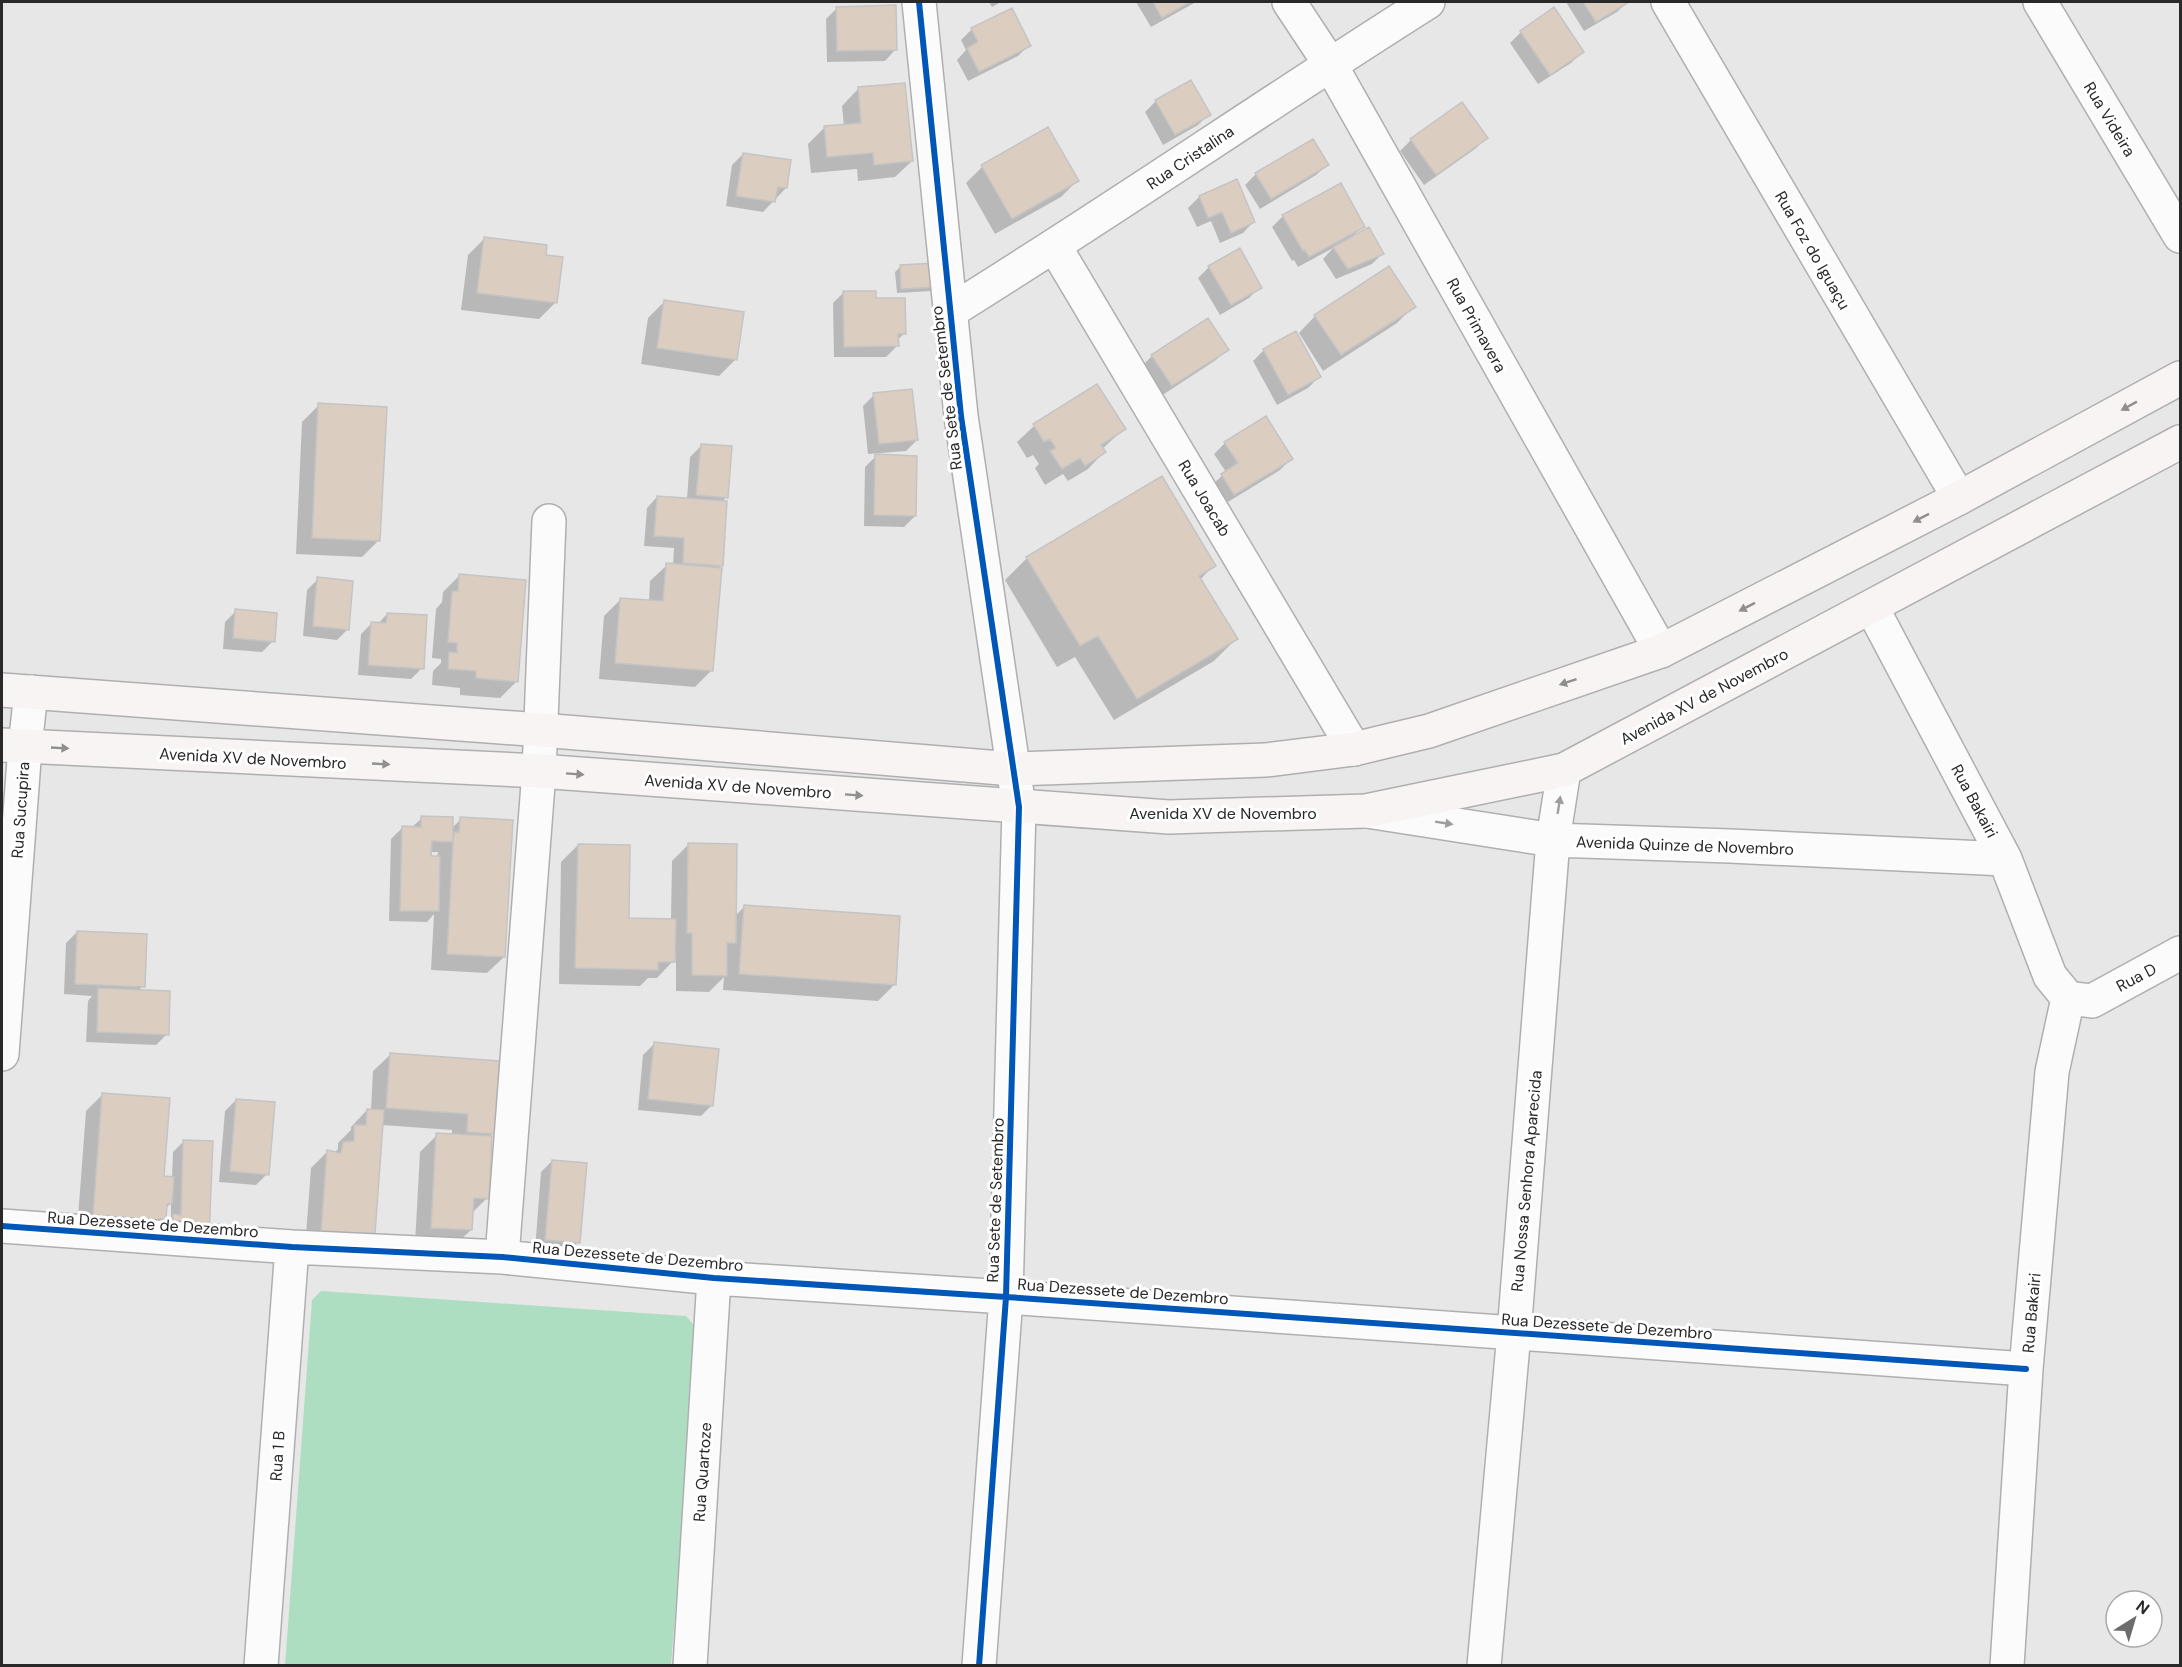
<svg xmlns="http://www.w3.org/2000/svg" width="2182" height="1667" font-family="'DM Sans',sans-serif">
<rect width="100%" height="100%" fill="#e8e7e8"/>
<!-- green -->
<path fill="#aedec2" d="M 321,1291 L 686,1316 L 699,1331 L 671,1665 L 285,1666 L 312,1300 Z"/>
<!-- shadow -->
<path fill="#0003" fill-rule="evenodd" d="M 989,2 L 1001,2 L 992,7 Z
M 1136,2 L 1196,2 L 1151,27 Z
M 1566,2 L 1627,2 L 1617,12 L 1584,31 Z
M 837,8 L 895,50 L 885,61 L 827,62 L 826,19 Z
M 972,29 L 1029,45 L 1018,56 L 968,81 L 957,60 L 966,50 L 961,40 Z
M 1521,32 L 1582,52 L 1571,63 L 1538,84 L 1510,43 Z
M 858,89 L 912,161 L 895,177 L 858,181 L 857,169 L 811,173 L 808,144 L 824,128 L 844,126 L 842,106 Z
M 1156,101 L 1209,114 L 1198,125 L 1163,145 L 1145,112 Z
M 1486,138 L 1475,149 L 1424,185 L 1400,151 L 1411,140 Z
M 1312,141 L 1327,165 L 1316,175 L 1260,209 L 1245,185 L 1256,174 Z
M 743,154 L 786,188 L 763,212 L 726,206 L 732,165 Z
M 982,167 L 1077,181 L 1061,197 L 995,234 L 966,183 Z
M 1236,181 L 1253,222 L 1243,233 L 1220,243 L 1211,221 L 1197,227 L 1188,208 L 1199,197 Z
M 1283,216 L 1363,226 L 1352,237 L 1383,253 L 1372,264 L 1336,279 L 1323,259 L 1333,248 L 1298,267 L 1294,260 L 1292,261 L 1272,227 Z
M 484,239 L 556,302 L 539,319 L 461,310 L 468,255 Z
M 901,266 L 937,286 L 932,291 L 897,293 L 895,272 Z
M 1209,267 L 1260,287 L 1249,298 L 1220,315 L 1198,278 Z
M 844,292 L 874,300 L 904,334 L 897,340 L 897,346 L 886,357 L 834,357 L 833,303 Z
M 665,301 L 736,359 L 719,376 L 641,364 L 648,318 Z
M 1414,306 L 1397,323 L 1323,371 L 1299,333 L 1315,316 Z
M 1227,349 L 1216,360 L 1161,396 L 1141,367 L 1152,356 Z
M 1264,350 L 1319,377 L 1308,388 L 1277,405 L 1253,361 Z
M 1096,386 L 1124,429 L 1102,449 L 1104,452 L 1088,469 L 1068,481 L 1063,474 L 1045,485 L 1035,468 L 1039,464 L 1033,455 L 1027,458 L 1017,442 L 1034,426 Z
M 874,395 L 917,440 L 906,451 L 868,454 L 863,406 Z
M 319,405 L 379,540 L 362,557 L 296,554 L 302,422 Z
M 1225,443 L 1291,459 L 1280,470 L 1223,505 L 1211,486 L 1226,472 L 1214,454 Z
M 701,446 L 726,497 L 722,502 L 721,565 L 717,569 L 712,670 L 695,687 L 599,679 L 604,616 L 621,599 L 649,601 L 650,581 L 667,565 L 673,565 L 674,548 L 644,546 L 647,508 L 657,497 L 687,499 L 690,457 Z
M 876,456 L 915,516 L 904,527 L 864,526 L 865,467 Z
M 1027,558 L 1214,565 L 1200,580 L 1236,639 L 1214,661 L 1114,720 L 1075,657 L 1057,667 L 1005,580 Z
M 459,576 L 517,681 L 500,698 L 460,695 L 460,688 L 432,685 L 433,671 L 441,663 L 441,659 L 432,658 L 436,609 L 442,602 L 443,592 Z
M 318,579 L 348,629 L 337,640 L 303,636 L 307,590 Z
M 236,611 L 273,641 L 262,652 L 223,649 L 225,622 Z
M 387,614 L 422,668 L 411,679 L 358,675 L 361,634 L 372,623 L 378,624 Z
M 422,818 L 452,828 L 461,819 L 504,957 L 487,973 L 431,970 L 434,914 L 427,922 L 389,921 L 391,839 L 402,828 L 411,828 ZM 430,852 L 438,852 L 437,857 L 430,857 Z
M 578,845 L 627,919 L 671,920 L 672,861 L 688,845 L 735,916 L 744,907 L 895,984 L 878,1001 L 723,990 L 724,977 L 709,992 L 676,991 L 676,953 L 674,953 L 673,961 L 657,978 L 648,978 L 640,986 L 559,984 L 561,862 Z
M 77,932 L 143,986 L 138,991 L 167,1034 L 156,1045 L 86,1042 L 88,1001 L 92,996 L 64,994 L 66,943 Z
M 654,1044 L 712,1105 L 701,1116 L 638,1110 L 643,1055 Z
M 390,1055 L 498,1063 L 493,1133 L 490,1136 L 487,1198 L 472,1213 L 471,1230 L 454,1246 L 415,1244 L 420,1152 L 437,1135 L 452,1136 L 452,1130 L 382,1125 L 304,1262 L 311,1168 L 327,1152 L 334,1153 L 338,1149 L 338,1143 L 351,1130 L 351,1127 L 367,1110 L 371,1110 L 373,1071 Z
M 103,1094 L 163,1178 L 172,1178 L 173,1152 L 184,1141 L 207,1237 L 163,1227 L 171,1219 L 171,1203 L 165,1209 L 164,1219 L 157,1226 L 76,1244 L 86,1111 Z
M 236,1100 L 267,1174 L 256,1185 L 219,1182 L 225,1111 Z
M 552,1161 L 578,1242 L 567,1253 L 535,1250 L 541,1172 Z"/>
<!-- building -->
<path fill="#dbcdc0" stroke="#c5c4c4" stroke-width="1.5" d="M 1153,2 L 1190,2 L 1162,18 Z
M 1583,2 L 1629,2 L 1596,22 Z
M 896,5 L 897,50 L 837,51 L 836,7 Z
M 1554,7 L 1584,52 L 1550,75 L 1520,31 Z
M 1012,8 L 1031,46 L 979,72 L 967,48 L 978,42 L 971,28 Z
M 1191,80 L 1211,115 L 1175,135 L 1155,100 Z
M 905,83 L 913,161 L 874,165 L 873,153 L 827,157 L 824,126 L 861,123 L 858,87 Z
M 1462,102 L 1488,138 L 1436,175 L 1410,139 Z
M 1048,127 L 1079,181 L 1012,219 L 981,165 Z
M 1313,139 L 1329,165 L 1271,199 L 1255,173 Z
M 743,153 L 791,160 L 787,188 L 778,187 L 775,202 L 736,196 Z
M 1237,179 L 1255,222 L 1231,233 L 1222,212 L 1208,218 L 1199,196 Z
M 1341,183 L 1365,227 L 1309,257 L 1305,250 L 1303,251 L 1282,215 Z
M 1369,227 L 1384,254 L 1348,269 L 1333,247 Z
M 484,237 L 547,245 L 546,255 L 563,257 L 557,303 L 477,293 Z
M 1240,248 L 1262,288 L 1231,305 L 1208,266 Z
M 936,263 L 938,287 L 901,289 L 900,265 Z
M 1389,266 L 1416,307 L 1341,355 L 1314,315 Z
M 843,291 L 876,291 L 876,298 L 905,298 L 906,334 L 898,334 L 899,346 L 844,347 Z
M 664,300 L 744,312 L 737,360 L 657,348 Z
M 1208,318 L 1229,350 L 1172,386 L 1151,355 Z
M 1296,331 L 1321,377 L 1288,395 L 1263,349 Z
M 1097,384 L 1126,429 L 1101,445 L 1106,452 L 1085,466 L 1080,458 L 1062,469 L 1050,451 L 1056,448 L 1050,439 L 1044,442 L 1033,424 Z
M 912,389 L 918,440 L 879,444 L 873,393 Z
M 318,403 L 387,407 L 380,541 L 312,538 Z
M 1266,416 L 1293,459 L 1234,495 L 1221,474 L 1238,463 L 1224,442 Z
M 701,444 L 732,446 L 728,498 L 696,495 Z
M 875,454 L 917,456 L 916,516 L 874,515 Z
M 1162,476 L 1216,566 L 1199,576 L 1238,639 L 1137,699 L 1098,636 L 1080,646 L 1026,557 Z
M 657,496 L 727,501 L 723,566 L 683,563 L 684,538 L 654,536 Z
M 666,563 L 722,568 L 713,671 L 615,663 L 620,598 L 663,601 Z
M 459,574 L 526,580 L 518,682 L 476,678 L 476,671 L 448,669 L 449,652 L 457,653 L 457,643 L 448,642 L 452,591 L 458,591 Z
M 317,577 L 353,581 L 349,630 L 313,626 Z
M 235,609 L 277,613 L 275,642 L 233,638 Z
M 387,613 L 427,615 L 424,669 L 368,665 L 371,622 L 386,623 Z
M 421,816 L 453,817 L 453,842 L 432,841 L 431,856 L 440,856 L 439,911 L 400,911 L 402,826 L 421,827 Z
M 460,817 L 513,820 L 505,957 L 447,954 L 453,842 L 454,832 L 459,832 Z
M 688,843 L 737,844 L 736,943 L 727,943 L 727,976 L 692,975 L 692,933 L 687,933 Z
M 578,844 L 630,845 L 629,918 L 676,919 L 675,962 L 658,962 L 658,970 L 575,968 Z
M 744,905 L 900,916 L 896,985 L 739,974 Z
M 77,931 L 147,934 L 145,987 L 75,984 Z
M 98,988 L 170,991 L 169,1035 L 97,1032 Z
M 654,1042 L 719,1049 L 713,1106 L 648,1099 Z
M 390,1053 L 500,1061 L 495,1134 L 467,1132 L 468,1114 L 386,1108 Z
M 102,1093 L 170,1098 L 164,1176 L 174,1177 L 172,1204 L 167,1204 L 166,1219 L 159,1219 L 158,1233 L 92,1228 Z
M 236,1099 L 275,1102 L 269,1175 L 230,1171 Z
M 367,1109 L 384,1110 L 374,1247 L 320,1246 L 327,1150 L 341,1153 L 343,1142 L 354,1141 L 354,1125 L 366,1125 Z
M 436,1133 L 492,1136 L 489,1199 L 474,1198 L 472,1230 L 431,1228 Z
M 183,1140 L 213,1141 L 209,1238 L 172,1231 L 173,1214 L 181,1215 Z
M 552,1160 L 587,1163 L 580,1243 L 545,1240 Z"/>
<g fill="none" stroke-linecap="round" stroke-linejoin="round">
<defs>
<path id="street" d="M 919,2 L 961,416 L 1019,807 L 1006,1297 L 979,1666
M 1289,2 L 1330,64 L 1661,651
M 1668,2 L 1959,498
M 2040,2 L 2180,236
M 1055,247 L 1354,749
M 951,311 C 1112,211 1268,103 1428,2
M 1872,608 L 2005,859 L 2050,976 L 2068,998 L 2092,1001 L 2180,953
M 1367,811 L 1553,840 L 1730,846 L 2005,859
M 2,1054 L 25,747 L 31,692
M 2,1226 L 292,1247 L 502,1257 L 714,1278 L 1006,1297 L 2026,1369
M 502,1257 L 539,771 L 549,521
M 261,1666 L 292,1247
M 690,1666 L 714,1278
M 1484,1666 L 1514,1333 L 1553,840 L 1564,770
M 2007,1666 L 2026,1369 L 2052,1072 L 2068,998"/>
<path id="secondary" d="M 2,690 L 541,730 L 1013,769 L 1266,760 L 1354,749 L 1429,731 L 1661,651 L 1959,498 L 2180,378
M 2,745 L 539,771 L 1169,817 L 1366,811 L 1564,770 L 2180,442"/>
</defs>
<!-- street casing -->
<use href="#street" stroke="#b0afb0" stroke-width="36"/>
<!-- secondary casing -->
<use href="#secondary" stroke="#b0afb0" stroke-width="36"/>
<!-- street -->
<use href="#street" stroke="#fcfbfc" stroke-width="33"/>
<!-- secondary -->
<use href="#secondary" stroke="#f7f4f3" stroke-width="33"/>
<defs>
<path id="cycleway" d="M 919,2 L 961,416 L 1019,807 L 1006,1297 L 979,1666
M 2,1226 L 292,1247 L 502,1257 L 714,1278 L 1006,1297 L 2026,1369"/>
</defs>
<!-- cycleway casing -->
<use href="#cycleway" stroke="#fff" stroke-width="10"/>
<!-- cycleway -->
<use href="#cycleway" stroke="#0057b8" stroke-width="6"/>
</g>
<!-- one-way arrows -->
<defs><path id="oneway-solid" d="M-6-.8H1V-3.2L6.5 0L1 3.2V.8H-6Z" transform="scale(1.5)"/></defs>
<g fill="#908e8e">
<use href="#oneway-solid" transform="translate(2129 406) rotate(151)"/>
<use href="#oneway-solid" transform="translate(1921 518) rotate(153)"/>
<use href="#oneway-solid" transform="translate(1747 607) rotate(153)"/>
<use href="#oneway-solid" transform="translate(1568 682) rotate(162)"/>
<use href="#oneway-solid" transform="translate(60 748) rotate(3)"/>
<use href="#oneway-solid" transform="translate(381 764) rotate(3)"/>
<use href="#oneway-solid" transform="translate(575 774) rotate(4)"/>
<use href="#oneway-solid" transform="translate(854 795) rotate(4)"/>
</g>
<g fill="#9e9c9e">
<use href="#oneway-solid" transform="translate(1559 805) rotate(-81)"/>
<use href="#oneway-solid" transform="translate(1444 823) rotate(9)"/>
</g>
<g text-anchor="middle" stroke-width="6" stroke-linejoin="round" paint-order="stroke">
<!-- street labels -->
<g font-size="16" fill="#2a292a" stroke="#fff">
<text transform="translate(2110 119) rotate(59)" y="6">Rua Videira</text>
<text transform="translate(1190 157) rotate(-34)" y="6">Rua Cristalina</text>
<text transform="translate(1813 250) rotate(60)" y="6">Rua Foz do Iguaçu</text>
<text transform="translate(1477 325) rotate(61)" y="6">Rua Primavera</text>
<text transform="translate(946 388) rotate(-97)" y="6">Rua Sete de Setembro</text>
<text transform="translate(1205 498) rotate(59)" y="6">Rua Joacab</text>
<text transform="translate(1704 696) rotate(-28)" y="6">Avenida XV de Novembro</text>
<text transform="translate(253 758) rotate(3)" y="6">Avenida XV de Novembro</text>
<text transform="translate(738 786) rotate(4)" y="6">Avenida XV de Novembro</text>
<text transform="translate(1975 801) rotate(62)" y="6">Rua Bakairi</text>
<text transform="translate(20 810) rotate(-86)" y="6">Rua Sucupira</text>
<text x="1223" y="819">Avenida XV de Novembro</text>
<text transform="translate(1685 845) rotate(2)" y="6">Avenida Quinze de Novembro</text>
<text transform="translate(2136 977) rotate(-28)" y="6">Rua D</text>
<text transform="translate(1526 1181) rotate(-85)" y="6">Rua Nossa Senhora Aparecida</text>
<text transform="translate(995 1200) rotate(-88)" y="6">Rua Sete de Setembro</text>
<text transform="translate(153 1224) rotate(4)" y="6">Rua Dezessete de Dezembro</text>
<text transform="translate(638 1256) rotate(5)" y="6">Rua Dezessete de Dezembro</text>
<text transform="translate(1123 1291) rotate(4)" y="6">Rua Dezessete de Dezembro</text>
<text transform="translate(2031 1313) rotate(-85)" y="6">Rua Bakairi</text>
<text transform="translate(1607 1326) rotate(4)" y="6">Rua Dezessete de Dezembro</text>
<text transform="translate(277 1456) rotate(-86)" y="6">Rua 1 B</text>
<text transform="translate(702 1472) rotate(-86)" y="6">Rua Quartoze</text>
</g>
</g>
<!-- border -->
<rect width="2182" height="1667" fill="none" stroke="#2a292a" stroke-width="6"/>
<!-- north arrow -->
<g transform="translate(2134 1619) rotate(37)"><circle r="28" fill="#ffffff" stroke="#aaa9aa" stroke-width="1.5"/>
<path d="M0-4.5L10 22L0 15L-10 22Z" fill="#6c6c6c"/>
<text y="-9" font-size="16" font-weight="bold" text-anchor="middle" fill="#2a292a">N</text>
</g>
</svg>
